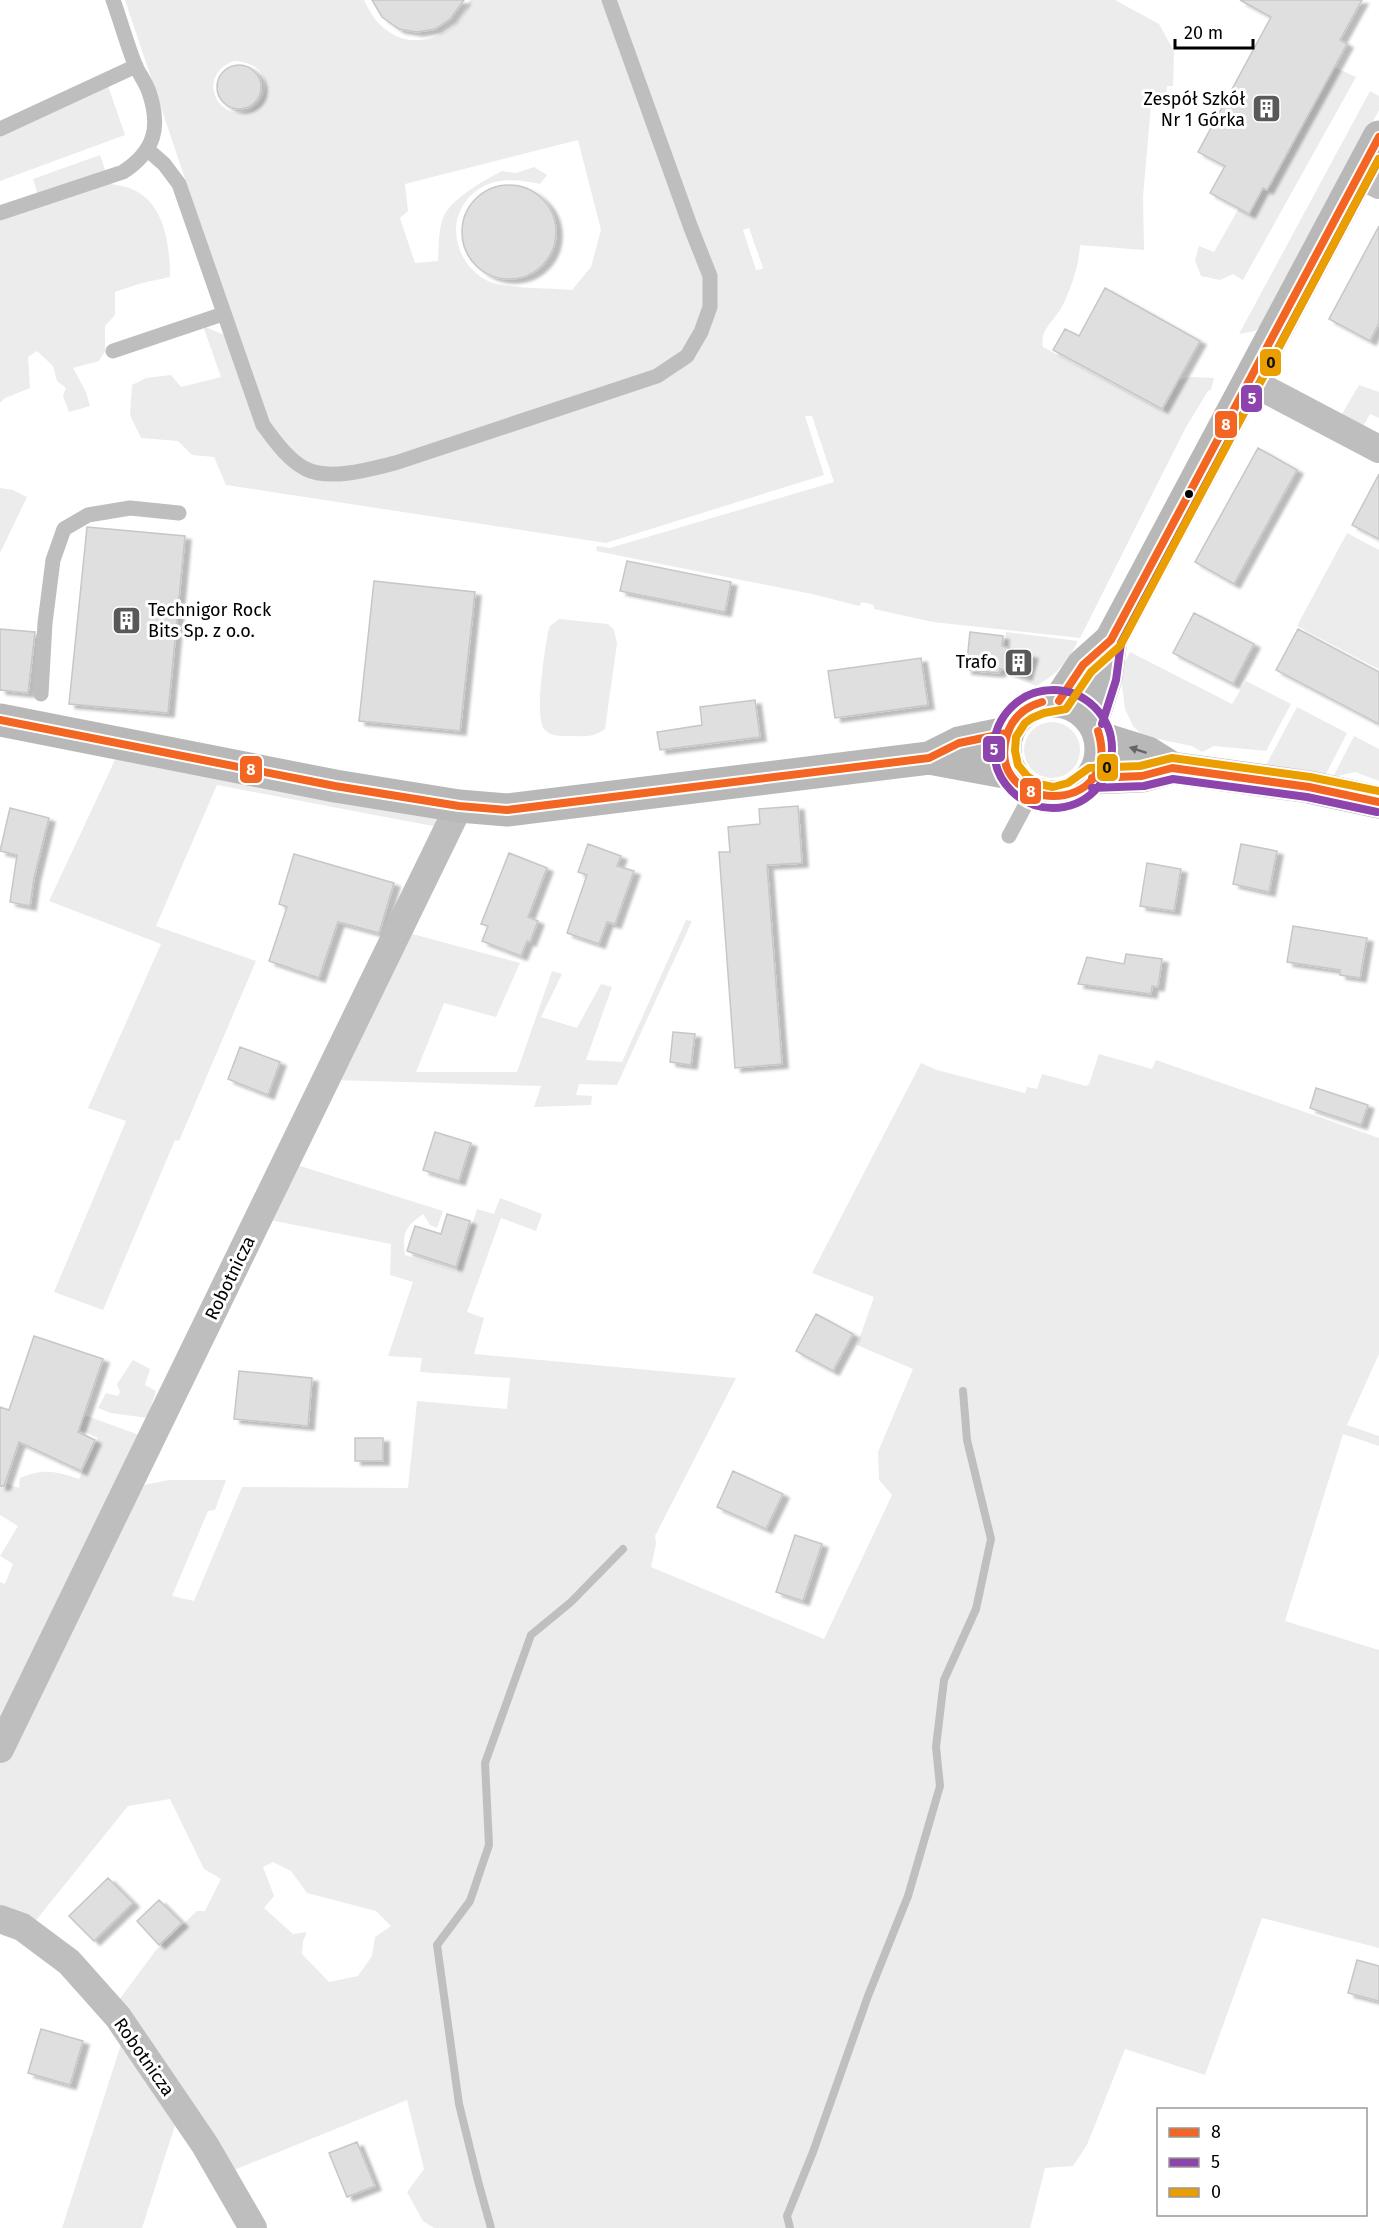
<svg xmlns="http://www.w3.org/2000/svg" width="1379" height="2228" font-family="'Fira Sans',sans-serif">
<defs>
<filter id="shadow"><feDropShadow dx="6" dy="4" stdDeviation="1.5" flood-color="#0004"/></filter>
</defs>
<rect width="100%" height="100%" fill="#fff"/>
<!-- green -->
<path fill="#ececec" fill-rule="evenodd" d="M 125,0 L 364,0 C 371,15 379,27 394,35 C 422,50 463,31 470,0 L 604,0 L 705,276 L 705,307 L 682,353 L 655,371 L 358,467 C 309,471 296,464 269,423 L 221,286 ZM 233,61 C 251,61 269,71 265,92 C 263,98 260,103 255,107 C 225,130 191,79 233,61 ZM 578,140 L 601,230 L 591,267 L 572,290 C 552,288 502,289 486,280 C 450,260 444,209 482,187 C 500,177 522,180 540,184 L 547,175 L 534,167 L 516,173 L 502,171 C 485,180 450,199 443,218 C 438,232 439,247 438,261 L 415,263 L 400,218 L 408,211 L 405,184 Z
M 615,0 L 1115,0 L 1159,24 L 1174,51 L 1173,86 L 1167,86 L 1166,105 L 1151,104 L 1143,197 L 1144,250 L 1080,245 C 1079,266 1072,285 1063,305 C 1056,319 1039,330 1043,347 L 1163,411 L 1179,380 L 1190,377 L 1214,378 L 1211,390 L 1208,391 L 1185,429 L 1080,638 L 933,622 L 874,609 L 874,605 L 862,602 L 859,606 L 812,594 L 596,551 L 597,546 L 610,548 L 834,482 L 812,416 L 805,416 L 824,475 L 606,543 L 226,485 L 214,457 L 192,455 L 178,441 L 141,438 L 130,415 L 132,385 L 146,378 L 171,375 L 181,387 L 221,377 L 203,326 L 227,336 L 264,439 L 329,479 L 689,358 L 714,307 ZM 749,228 L 763,268 L 762,269 L 756,270 L 743,230 Z
M 1334,67 L 1356,77 L 1243,280 L 1233,274 L 1220,280 L 1201,276 L 1195,260 L 1199,246 L 1214,252 L 1239,208 L 1263,188 L 1267,190 Z
M 107,83 L 125,135 L 0,181 L 0,134 Z
M 1370,91 L 1379,96 L 1379,110 L 1264,325 L 1255,331 L 1239,334 Z
M 100,155 L 106,172 L 38,196 L 33,179 Z
M 107,183 C 116,185 126,186 134,190 C 165,204 170,247 170,277 L 142,283 L 115,292 L 115,315 L 105,326 L 105,351 L 99,361 L 73,368 L 86,392 L 90,406 L 69,412 L 63,396 L 66,388 L 57,381 L 53,366 L 37,351 L 28,357 L 30,388 L 5,398 L 0,403 L 0,220 Z
M 1359,385 L 1379,392 L 1379,418 L 1370,414 L 1357,437 L 1336,424 Z
M 0,488 L 13,490 L 27,497 L 0,553 Z
M 1347,533 L 1379,550 L 1379,669 L 1297,626 Z
M 559,619 L 608,624 L 614,630 L 617,643 L 605,729 C 592,738 586,736 570,736 C 561,736 551,737 544,729 C 534,716 545,650 548,632 L 550,626 Z
M 1006,632 L 1078,641 C 1068,662 1056,675 1036,686 L 1002,673 Z
M 1130,652 L 1232,704 L 1246,681 L 1291,704 L 1266,751 L 1214,746 L 1202,752 L 1192,746 L 1143,736 L 1133,726 L 1125,709 L 1120,670 Z
M 1297,707 L 1347,733 L 1325,776 L 1265,767 Z
M1024 750a28 28 0 1 1 56 0a28 28 0 1 1-56 0Z
M 1354,736 L 1379,749 L 1379,781 L 1355,772 L 1333,777 Z
M 119,757 L 439,819 L 438,827 L 217,785 L 156,926 L 256,961 L 179,1141 L 175,1140 L 103,1310 L 54,1292 L 126,1121 L 88,1108 L 161,944 L 49,901 L 115,760 Z
M 686,920 L 692,921 L 617,1085 L 579,1084 L 576,1095 L 592,1096 L 591,1105 L 534,1107 L 541,1086 L 333,1080 L 405,932 L 520,963 L 496,1017 L 444,1003 L 416,1072 L 517,1072 L 552,971 L 562,974 L 541,1017 L 577,1028 L 601,984 L 612,987 L 586,1060 L 622,1062 Z
M 1099,1054 L 1152,1069 L 1156,1060 L 1379,1138 L 1379,1354 L 1347,1425 L 1379,1436 L 1379,1446 L 1343,1434 L 1285,1621 L 1379,1650 L 1379,1948 L 1262,1918 L 1205,2075 L 1125,2049 L 1087,2145 L 1073,2166 L 1045,2168 L 1030,2228 L 434,2228 L 423,2221 L 407,2192 L 424,2169 L 407,2100 L 234,2170 L 116,2004 L 156,1950 L 197,1911 L 205,1911 L 221,1879 L 204,1869 L 170,1799 L 128,1806 L 33,1924 L 0,1914 L 0,1764 L 144,1485 L 169,1480 L 226,1480 L 215,1510 L 208,1511 L 172,1596 L 194,1601 L 242,1487 L 408,1488 L 417,1401 L 507,1409 L 510,1378 L 420,1372 L 422,1358 L 388,1356 L 413,1282 L 390,1275 L 391,1244 L 270,1220 L 294,1164 L 443,1211 L 437,1228 L 430,1225 L 423,1214 C 405,1227 402,1233 405,1255 L 457,1271 L 477,1209 L 494,1214 L 500,1198 L 542,1214 L 536,1231 L 501,1218 L 467,1312 L 484,1318 L 474,1354 L 736,1378 L 655,1536 L 656,1544 L 651,1567 L 824,1639 L 892,1495 L 879,1480 L 878,1452 L 913,1369 L 857,1345 L 874,1297 L 812,1273 L 921,1063 L 937,1070 L 1025,1093 L 1027,1087 L 1037,1089 L 1042,1074 L 1086,1086 L 1089,1084 ZM 273,1862 L 291,1871 L 307,1893 L 376,1911 L 391,1926 L 375,1937 L 372,1956 L 358,1976 L 329,1982 L 302,1954 L 303,1941 L 307,1932 L 293,1934 L 264,1908 L 274,1896 L 263,1867 Z
M 133,1360 L 150,1369 L 145,1385 L 156,1391 L 147,1418 L 111,1413 L 98,1408 L 106,1393 L 118,1396 L 120,1392 L 117,1384 Z
M 87,1416 L 142,1436 L 0,1729 L 0,1582 L 5,1584 L 13,1564 L 0,1556 L 18,1526 L 0,1515 L 0,1481 L 19,1488 L 20,1478 C 43,1468 56,1471 79,1479 L 98,1438 L 70,1425 L 79,1418 Z
M 124,2035 L 178,2116 L 142,2228 L 62,2228 Z"/>
<g fill="none" stroke-linecap="round" stroke-linejoin="round">
<!-- stream -->
<path stroke="#bfbfbf" stroke-width="8" d="M 491,2228 L 478,2181 L 459,2104 L 437,1945 L 470,1901 L 489,1845 L 485,1763 L 531,1635 L 571,1602 L 623,1549
M 790,2228 L 787,2216 L 813,2152 L 868,1996 L 908,1896 L 940,1786 L 936,1747 L 944,1680 L 976,1609 L 991,1539 L 967,1440 L 963,1391"/>
</g>
<!-- building -->
<path fill="#dfdfdf" stroke="#c7c7c7" stroke-width="1.5" filter="url(#shadow)" d="M 372,0 L 464,0 L 450,19 L 435,29 L 417,32 L 399,29 L 382,17 Z
M 1240,0 L 1362,0 L 1340,40 L 1347,44 L 1267,190 L 1263,188 L 1249,214 L 1210,193 L 1225,166 L 1198,152 L 1271,17 Z
M217 87a22 22 0 1 1 44 0a22 22 0 1 1-44 0Z
M462 232a47 47 0 1 1 94 0a47 47 0 1 1-94 0Z
M 1379,226 L 1379,323 L 1370,341 L 1329,319 Z
M 1105,288 L 1200,341 L 1162,409 L 1053,350 L 1065,329 L 1079,336 Z
M 1258,448 L 1297,470 L 1234,584 L 1195,562 Z
M 1379,474 L 1379,539 L 1352,525 Z
M 87,527 L 185,536 L 168,713 L 69,704 Z
M 627,561 L 731,582 L 725,612 L 620,591 Z
M 374,581 L 475,592 L 460,731 L 359,721 Z
M 1194,613 L 1254,644 L 1233,684 L 1173,653 Z
M 0,629 L 35,632 L 28,693 L 0,690 Z
M 1298,629 L 1379,672 L 1379,724 L 1276,670 Z
M 970,632 L 1003,636 L 1002,646 L 1032,655 L 1026,676 L 1000,669 L 999,673 L 966,670 Z
M 921,658 L 928,705 L 835,718 L 828,671 Z
M 755,700 L 760,737 L 660,750 L 657,732 L 702,725 L 700,707 Z
M 798,806 L 802,863 L 767,865 L 782,1064 L 735,1068 L 719,852 L 730,852 L 728,827 L 760,824 L 759,809 Z
M 10,808 L 49,818 L 34,878 L 30,906 L 10,902 L 17,855 L 0,851 Z
M 588,844 L 621,856 L 617,866 L 634,871 L 615,924 L 607,922 L 599,944 L 567,933 L 587,875 L 578,872 Z
M 1241,844 L 1277,851 L 1269,892 L 1233,884 Z
M 509,853 L 547,868 L 528,917 L 538,921 L 530,942 L 527,941 L 521,956 L 482,941 L 488,926 L 481,924 Z
M 294,854 L 394,883 L 379,933 L 338,922 L 319,978 L 269,961 L 287,907 L 279,904 Z
M 1147,863 L 1181,869 L 1174,911 L 1140,906 Z
M 1293,926 L 1367,938 L 1360,978 L 1340,975 L 1340,970 L 1287,962 Z
M 1126,954 L 1162,959 L 1158,987 L 1152,986 L 1151,994 L 1078,984 L 1087,957 L 1124,964 Z
M 673,1032 L 695,1034 L 691,1065 L 670,1062 Z
M 240,1047 L 280,1062 L 268,1095 L 228,1079 Z
M 1316,1088 L 1368,1105 L 1361,1125 L 1310,1108 Z
M 435,1132 L 471,1143 L 459,1181 L 423,1170 Z
M 447,1214 L 470,1221 L 456,1267 L 407,1251 L 415,1226 L 441,1234 Z
M 816,1314 L 853,1334 L 833,1371 L 796,1351 Z
M 34,1336 L 103,1359 L 78,1432 L 95,1440 L 81,1471 L 19,1442 L 4,1486 L 0,1486 L 0,1407 L 9,1410 Z
M 239,1371 L 312,1378 L 308,1426 L 234,1419 Z
M 355,1438 L 383,1438 L 383,1461 L 355,1461 Z
M 733,1471 L 783,1494 L 766,1529 L 717,1507 Z
M 795,1535 L 822,1544 L 803,1601 L 776,1592 Z
M 108,1878 L 133,1903 L 94,1941 L 69,1916 Z
M 159,1900 L 182,1923 L 159,1945 L 137,1921 Z
M 1357,1960 L 1379,1966 L 1379,2001 L 1348,1993 Z
M 41,2029 L 83,2041 L 70,2085 L 28,2073 Z
M 357,2142 L 375,2186 L 347,2197 L 329,2153 Z"/>
<g fill="none" stroke-linecap="round" stroke-linejoin="round">
<!-- lane -->
<path stroke="#bebebe" stroke-width="15" d="M 0,129 L 136,66
M 148,150 L 164,164 L 179,184 L 263,425 C 275,441 288,460 306,469 C 330,481 371,469 395,463 L 657,376 L 687,356 L 701,332 L 710,307 L 710,276 L 691,228 L 609,0
M 0,213 L 123,172 C 155,151 161,127 149,92 C 146,83 140,75 136,67 C 127,45 121,22 113,0
M 113,351 L 223,314
M 41,694 L 45,623 L 53,560 L 64,529 L 88,515 L 130,508 L 179,513
M 1009,836 L 1032,793"/>
<!-- street -->
<path stroke="#bebebe" stroke-width="28" d="M 1359,175 L 1379,185
M 1248,380 L 1379,449
M 0,1749 L 459,806
M 0,1919 L 22,1927 L 69,1962 L 118,2017 L 205,2145 L 253,2228"/>
<!-- secondary -->
<path stroke="#b8b8b8" stroke-width="33" d="M1005 749a48 48 0 1 1 96 0a48 48 0 1 1-96 0Z
M 1059,701 L 1083,665 L 1111,640 L 1379,137
M 0,720 L 335,786 L 459,806 L 507,810 L 929,758 L 1010,773
M 1092,721 L 1106,678 L 1111,640
M 1100,738 L 1148,753 L 1172,768
M 929,758 L 959,743 L 1007,733
M 1092,778 L 1142,776 L 1172,768 L 1309,787 L 1379,802"/>
<defs>
<path id="bus-1" d="M 1059,701 L 1083,665 L 1111,640 L 1379,137
M 1042,702 C 1025,707 1012,718 1007,735 C 983,815 1125,819 1098,731
M 0,720 L 335,786 L 459,806 L 507,810 L 929,758 L 959,743 L 1007,733
M 1092,778 L 1142,776 L 1172,768 L 1309,787 L 1379,802"/>
<path id="bus-2" d="M994 749a59 59 0 1 1 118 0a59 59 0 1 1-118 0Z
M 1102,724 L 1116,680 L 1121,643 L 1379,159
M 1092,788 L 1144,786 L 1173,779 L 1307,797 L 1377,812"/>
<path id="bus-3" d="M 1379,159 L 1120,646 L 1091,672 L 1066,709 L 1044,713 L 1032,718 L 1025,723 L 1016,737 L 1015,751 L 1018,765 L 1027,776 L 1039,784 L 1053,787 L 1068,783 L 1089,768 L 1140,766 L 1172,758 L 1310,777 L 1379,791"/>
</defs>
<!-- bus-1 casing -->
<use href="#bus-1" stroke="#fff" stroke-width="12"/>
<!-- bus-2 casing -->
<use href="#bus-2" stroke="#fff" stroke-width="12"/>
<!-- bus-3 casing -->
<use href="#bus-3" stroke="#fff" stroke-width="12"/>
<!-- bus-1 -->
<use href="#bus-1" stroke="#f26522" stroke-width="8"/>
<!-- bus-2 -->
<use href="#bus-2" stroke="#8e44ad" stroke-width="8"/>
<!-- bus-3 -->
<use href="#bus-3" stroke="#eb9e00" stroke-width="8"/>
</g>
<!-- one-way arrows -->
<defs><path id="oneway-solid" d="M-6-.8H1V-3.2L6.5 0L1 3.2V.8H-6Z" transform="scale(1.5)"/></defs>
<use fill="#656565" href="#oneway-solid" transform="translate(1138 750) rotate(-162)"/>
<!-- icons -->
<defs>
<symbol id="building-square" viewBox="-11 -11 22 22"><rect x="-9" y="-9" width="18" height="18" rx="4" fill="#595959" stroke="#fff"/><path d="M-4-6H4V6H1V3H-1V6H-4ZM-2.5-4.3h1.7v1.8h-1.7ZM.8-4.3h1.7v1.8H.8ZM-2.5-1h1.7V.8h-1.7ZM.8-1h1.7V.8H.8Z" fill="#fff"/></symbol>
</defs>
<g fill-rule="evenodd">
<use href="#building-square" x="1250" y="92" width="33" height="33"/>
<use href="#building-square" x="110" y="604" width="33" height="33"/>
<use href="#building-square" x="1002" y="646" width="33" height="33"/>
</g>
<!-- markers -->
<circle fill="#000" stroke="#fff" stroke-width="2" cx="1189" cy="494" r="5"/>
<g text-anchor="middle" stroke-width="6" stroke-linejoin="round" paint-order="stroke">
<!-- poi labels -->
<g font-size="18" fill="#000" stroke="#fff" text-anchor="end">
<text x="1245" y="105">Zespół Szkół<tspan x="1245" dy="21">Nr 1 Górka</tspan></text>
<text x="148" y="616" text-anchor="start">Technigor Rock<tspan x="148" dy="21">Bits Sp. z o.o.</tspan></text>
<text x="997" y="668">Trafo</text>
</g>
<!-- street labels -->
<g font-size="18" fill="#000" stroke="#fff">
<text transform="translate(230 1278) rotate(-64)" y="6">Robotnicza</text>
<text transform="translate(144 2057) rotate(55)" y="6">Robotnicza</text>
</g>
</g>
<g stroke="#fff" stroke-width="2">
<rect x="1259" y="348" width="23" height="29" rx="6" fill="#eb9e00"/>
<rect x="1240" y="384" width="23" height="29" rx="6" fill="#8e44ad"/>
<rect x="1214" y="410" width="24" height="29" rx="6" fill="#f26522"/>
<rect x="982" y="735" width="24" height="28" rx="6" fill="#8e44ad"/>
<rect x="1096" y="753" width="23" height="29" rx="6" fill="#eb9e00"/>
<rect x="239" y="755" width="24" height="29" rx="6" fill="#f26522"/>
<rect x="1019" y="777" width="23" height="28" rx="6" fill="#f26522"/>
</g>
<g font-size="16" text-anchor="middle" font-weight="bold" fill="#fff">
<text x="1252" y="404">5</text>
<text x="1226" y="430">8</text>
<text x="994" y="755">5</text>
<text x="251" y="775">8</text>
<text x="1031" y="797">8</text>
</g>
<g font-size="16" text-anchor="middle" font-weight="bold" fill="#111">
<text x="1271" y="368">0</text>
<text x="1107" y="773">0</text>
</g>
<!-- legend -->
<rect x="1157" y="2108" width="210" height="108" fill="#ffffff" stroke="#999999" stroke-width="1.5"/>
<rect x="1169" y="2128" width="30" height="9" fill="#f26522" stroke="#999999" stroke-width="1.5"/>
<text x="1211" y="2138" font-size="18" fill="#000000">8</text>
<rect x="1169" y="2158" width="30" height="9" fill="#8e44ad" stroke="#999999" stroke-width="1.5"/>
<text x="1211" y="2168" font-size="18" fill="#000000">5</text>
<rect x="1169" y="2188" width="30" height="9" fill="#eb9e00" stroke="#999999" stroke-width="1.5"/>
<text x="1211" y="2198" font-size="18" fill="#000000">0</text>
<!-- scale -->
<path d="M1175 39v9h78v-9" fill="none" stroke="#000000" stroke-width="3"/>
<text x="1184" y="39" font-size="18" fill="#000000" stroke="#ffffff" stroke-width="4.5" paint-order="stroke">20 m</text>
</svg>
